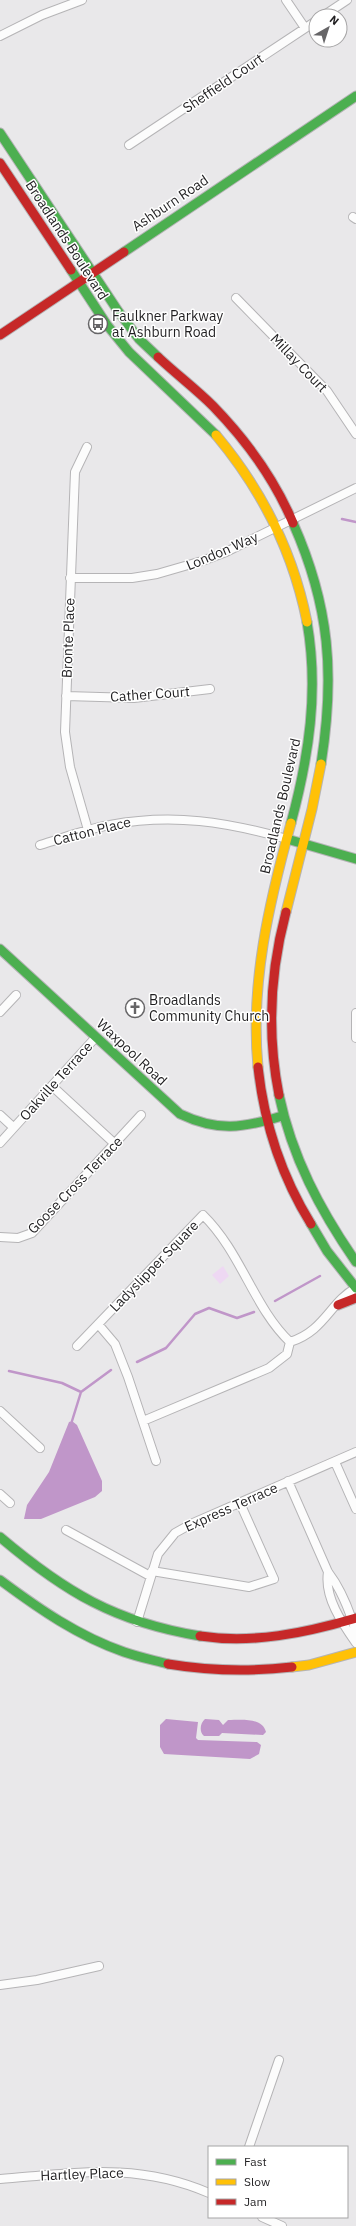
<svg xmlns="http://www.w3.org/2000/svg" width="356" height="2226" font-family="'IBM Plex Sans',sans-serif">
<rect width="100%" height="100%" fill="#e9e8ea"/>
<!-- green -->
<path fill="#eed8f3" d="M 223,1266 L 229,1276 L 220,1284 L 212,1275 Z"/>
<!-- water -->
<path fill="#c096c9" d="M 72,1421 L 77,1425 L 102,1481 L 102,1491 L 95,1497 L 41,1519 L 24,1519 L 27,1505 L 49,1472 L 69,1422 Z
M 166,1719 L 198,1722 L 196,1738 L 198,1740 L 257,1742 L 261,1745 L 259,1754 L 250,1759 L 164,1754 L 160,1747 L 160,1725 Z
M 205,1719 L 219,1720 L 223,1725 L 228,1720 C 241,1720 262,1717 266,1732 L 263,1735 L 222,1733 L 219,1736 L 204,1736 C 199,1732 200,1723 205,1719 Z"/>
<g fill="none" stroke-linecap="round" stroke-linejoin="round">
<!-- stream -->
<path stroke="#c096c9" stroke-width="2.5" d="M 342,519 L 356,522
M 275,1301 L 320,1276
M 137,1362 L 166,1348 L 195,1314 L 209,1308 L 237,1318 L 254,1312
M 9,1371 L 62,1383 L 81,1392
M 72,1421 L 81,1392 L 111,1370"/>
<defs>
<path id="street" d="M 286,0 L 305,28
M 323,16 L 347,0
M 0,36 L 42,15 L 82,0
M 129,145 L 316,21
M 353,217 L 356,219
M 236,298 L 327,391 L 356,434
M 87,447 L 75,472 L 65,732 L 70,767 L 88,830
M 70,578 L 132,578 L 157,574 L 202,561 L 226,552 L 356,488
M 66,696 L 134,698 L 210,689
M 40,845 C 63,838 86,829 110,825 C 173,813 227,822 287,839
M 0,1012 L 16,995
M 356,1013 L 356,1038
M 52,1086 L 115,1144
M 0,1115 L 13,1127
M 0,1143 L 96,1037
M 0,1237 L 18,1238 L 32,1233 L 141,1115
M 98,1324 L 115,1344 L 128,1377 L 156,1461
M 77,1346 L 203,1215 C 241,1252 254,1308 290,1342
M 0,1411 L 40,1448
M 143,1421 L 269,1368 L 287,1354 L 290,1342 C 325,1331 330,1302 356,1288
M 335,1462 L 356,1509
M 288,1481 L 328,1572 C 341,1589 350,1612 356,1632
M 0,1494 L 10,1503
M 66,1530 L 150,1576
M 152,1571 L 249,1587 L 274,1579 L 240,1503
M 328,1572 C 324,1597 342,1623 356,1643
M 137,1622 L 158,1554 L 175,1533 L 193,1523 L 356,1452
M 0,1985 L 37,1980 L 99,1966
M 249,2147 L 279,2060
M 0,2179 C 76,2173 137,2162 209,2193
M 262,2217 L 282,2226"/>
<path id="fast" d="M 0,133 L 118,311 L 139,339 L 158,357
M 124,252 L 356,96
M 71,270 L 107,325 L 129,352 L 216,435
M 293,523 C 330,606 335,675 321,764
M 291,823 C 309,756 319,691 307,622
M 287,839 L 356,859
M 0,949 L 180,1114 C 218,1132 243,1128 282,1116
M 279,1095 C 292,1157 320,1210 356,1262
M 311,1224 L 327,1251 L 356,1288
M 0,1537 C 65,1592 115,1622 200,1636
M 0,1580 C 39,1609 78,1636 124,1652 C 138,1657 153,1660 168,1664"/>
<path id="slow" d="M 216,435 C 262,490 293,551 307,622
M 286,912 L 312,809 L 321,764
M 258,1067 C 250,984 269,903 291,823
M 292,1667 L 309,1665 L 356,1652"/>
<path id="jam" d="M 0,163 L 71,270
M 0,335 L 124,252
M 158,357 C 176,374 196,389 213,406 C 246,440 275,480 293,523
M 258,1067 C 264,1122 282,1177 311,1224
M 279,1095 C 267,1034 270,972 286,912
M 338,1305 L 356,1298
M 200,1636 C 253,1644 305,1633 356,1618
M 168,1664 C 210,1671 250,1672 292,1667"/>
</defs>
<!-- street casing -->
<use href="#street" stroke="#b5b4b6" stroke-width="10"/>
<!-- fast casing -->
<use href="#fast" stroke="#b5b4b6" stroke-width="11"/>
<!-- slow casing -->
<use href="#slow" stroke="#b5b4b6" stroke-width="11"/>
<!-- jam casing -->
<use href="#jam" stroke="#b5b4b6" stroke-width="11"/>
<!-- street -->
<use href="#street" stroke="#fcfcfc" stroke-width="8"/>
<!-- fast -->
<use href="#fast" stroke="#4caf50" stroke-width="9"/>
<!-- slow -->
<use href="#slow" stroke="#ffc107" stroke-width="9"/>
<!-- jam -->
<use href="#jam" stroke="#c62828" stroke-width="9"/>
</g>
<!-- icons -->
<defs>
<symbol id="bus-ring" viewBox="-11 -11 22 22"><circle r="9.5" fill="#fff" stroke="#666567" stroke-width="1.5"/><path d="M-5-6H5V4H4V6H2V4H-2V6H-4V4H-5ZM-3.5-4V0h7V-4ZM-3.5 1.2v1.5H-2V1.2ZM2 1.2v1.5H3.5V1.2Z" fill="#666567"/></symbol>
<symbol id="church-ring" viewBox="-11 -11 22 22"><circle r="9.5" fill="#fff" stroke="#666567" stroke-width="1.5"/><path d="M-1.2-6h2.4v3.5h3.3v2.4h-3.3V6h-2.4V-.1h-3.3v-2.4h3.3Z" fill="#666567"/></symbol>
</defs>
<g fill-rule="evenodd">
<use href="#bus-ring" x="87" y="313" width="22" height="22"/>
<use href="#church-ring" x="124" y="997" width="22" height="22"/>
</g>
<g text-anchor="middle" stroke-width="3" stroke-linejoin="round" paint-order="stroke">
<!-- street labels -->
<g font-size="14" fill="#201f21" stroke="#fff">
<text transform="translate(223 83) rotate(-34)" y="5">Sheffield Court</text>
<text transform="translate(170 203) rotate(-34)" y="5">Ashburn Road</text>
<text transform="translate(67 240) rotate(57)" y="5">Broadlands Boulevard</text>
<text transform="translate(299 363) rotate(46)" y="5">Millay Court</text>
<text transform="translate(222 551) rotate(-23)" y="5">London Way</text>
<text transform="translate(68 638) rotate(-88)" y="5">Bronte Place</text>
<text transform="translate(150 694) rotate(-4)" y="5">Cather Court</text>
<text transform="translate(280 806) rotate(-77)" y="5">Broadlands Boulevard</text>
<text transform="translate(92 831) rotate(-14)" y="5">Catton Place</text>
<text transform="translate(132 1052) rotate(43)" y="5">Waxpool Road</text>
<text transform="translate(56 1081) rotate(-48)" y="5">Oakville Terrace</text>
<text transform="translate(75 1185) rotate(-46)" y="5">Goose Cross Terrace</text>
<text transform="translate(154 1266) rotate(-46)" y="5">Ladyslipper Square</text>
<text transform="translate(231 1507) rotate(-24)" y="5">Express Terrace</text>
<text transform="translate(82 2174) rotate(-2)" y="5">Hartley Place</text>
</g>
<!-- poi labels -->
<g font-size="14" fill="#201f21" stroke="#fff" text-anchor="start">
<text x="112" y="321">Faulkner Parkway<tspan x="112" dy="16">at Ashburn Road</tspan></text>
<text x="149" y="1005">Broadlands<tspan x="149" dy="16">Community Church</tspan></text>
</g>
</g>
<!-- legend -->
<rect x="208" y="2146" width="140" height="72" fill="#ffffff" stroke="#a6a5a6"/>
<rect x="216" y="2159" width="20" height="6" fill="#4caf50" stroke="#a6a5a6"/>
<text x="244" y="2166" font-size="12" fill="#201f21">Fast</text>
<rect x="216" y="2179" width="20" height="6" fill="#ffc107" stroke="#a6a5a6"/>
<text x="244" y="2186" font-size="12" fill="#201f21">Slow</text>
<rect x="216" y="2199" width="20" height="6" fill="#c62828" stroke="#a6a5a6"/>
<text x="244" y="2206" font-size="12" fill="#201f21">Jam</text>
<!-- north arrow -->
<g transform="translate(328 28) rotate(39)"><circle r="19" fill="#ffffff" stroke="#a6a5a6"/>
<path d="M0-3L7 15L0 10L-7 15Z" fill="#666567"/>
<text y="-6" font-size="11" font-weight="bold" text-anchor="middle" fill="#201f21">N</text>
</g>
</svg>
